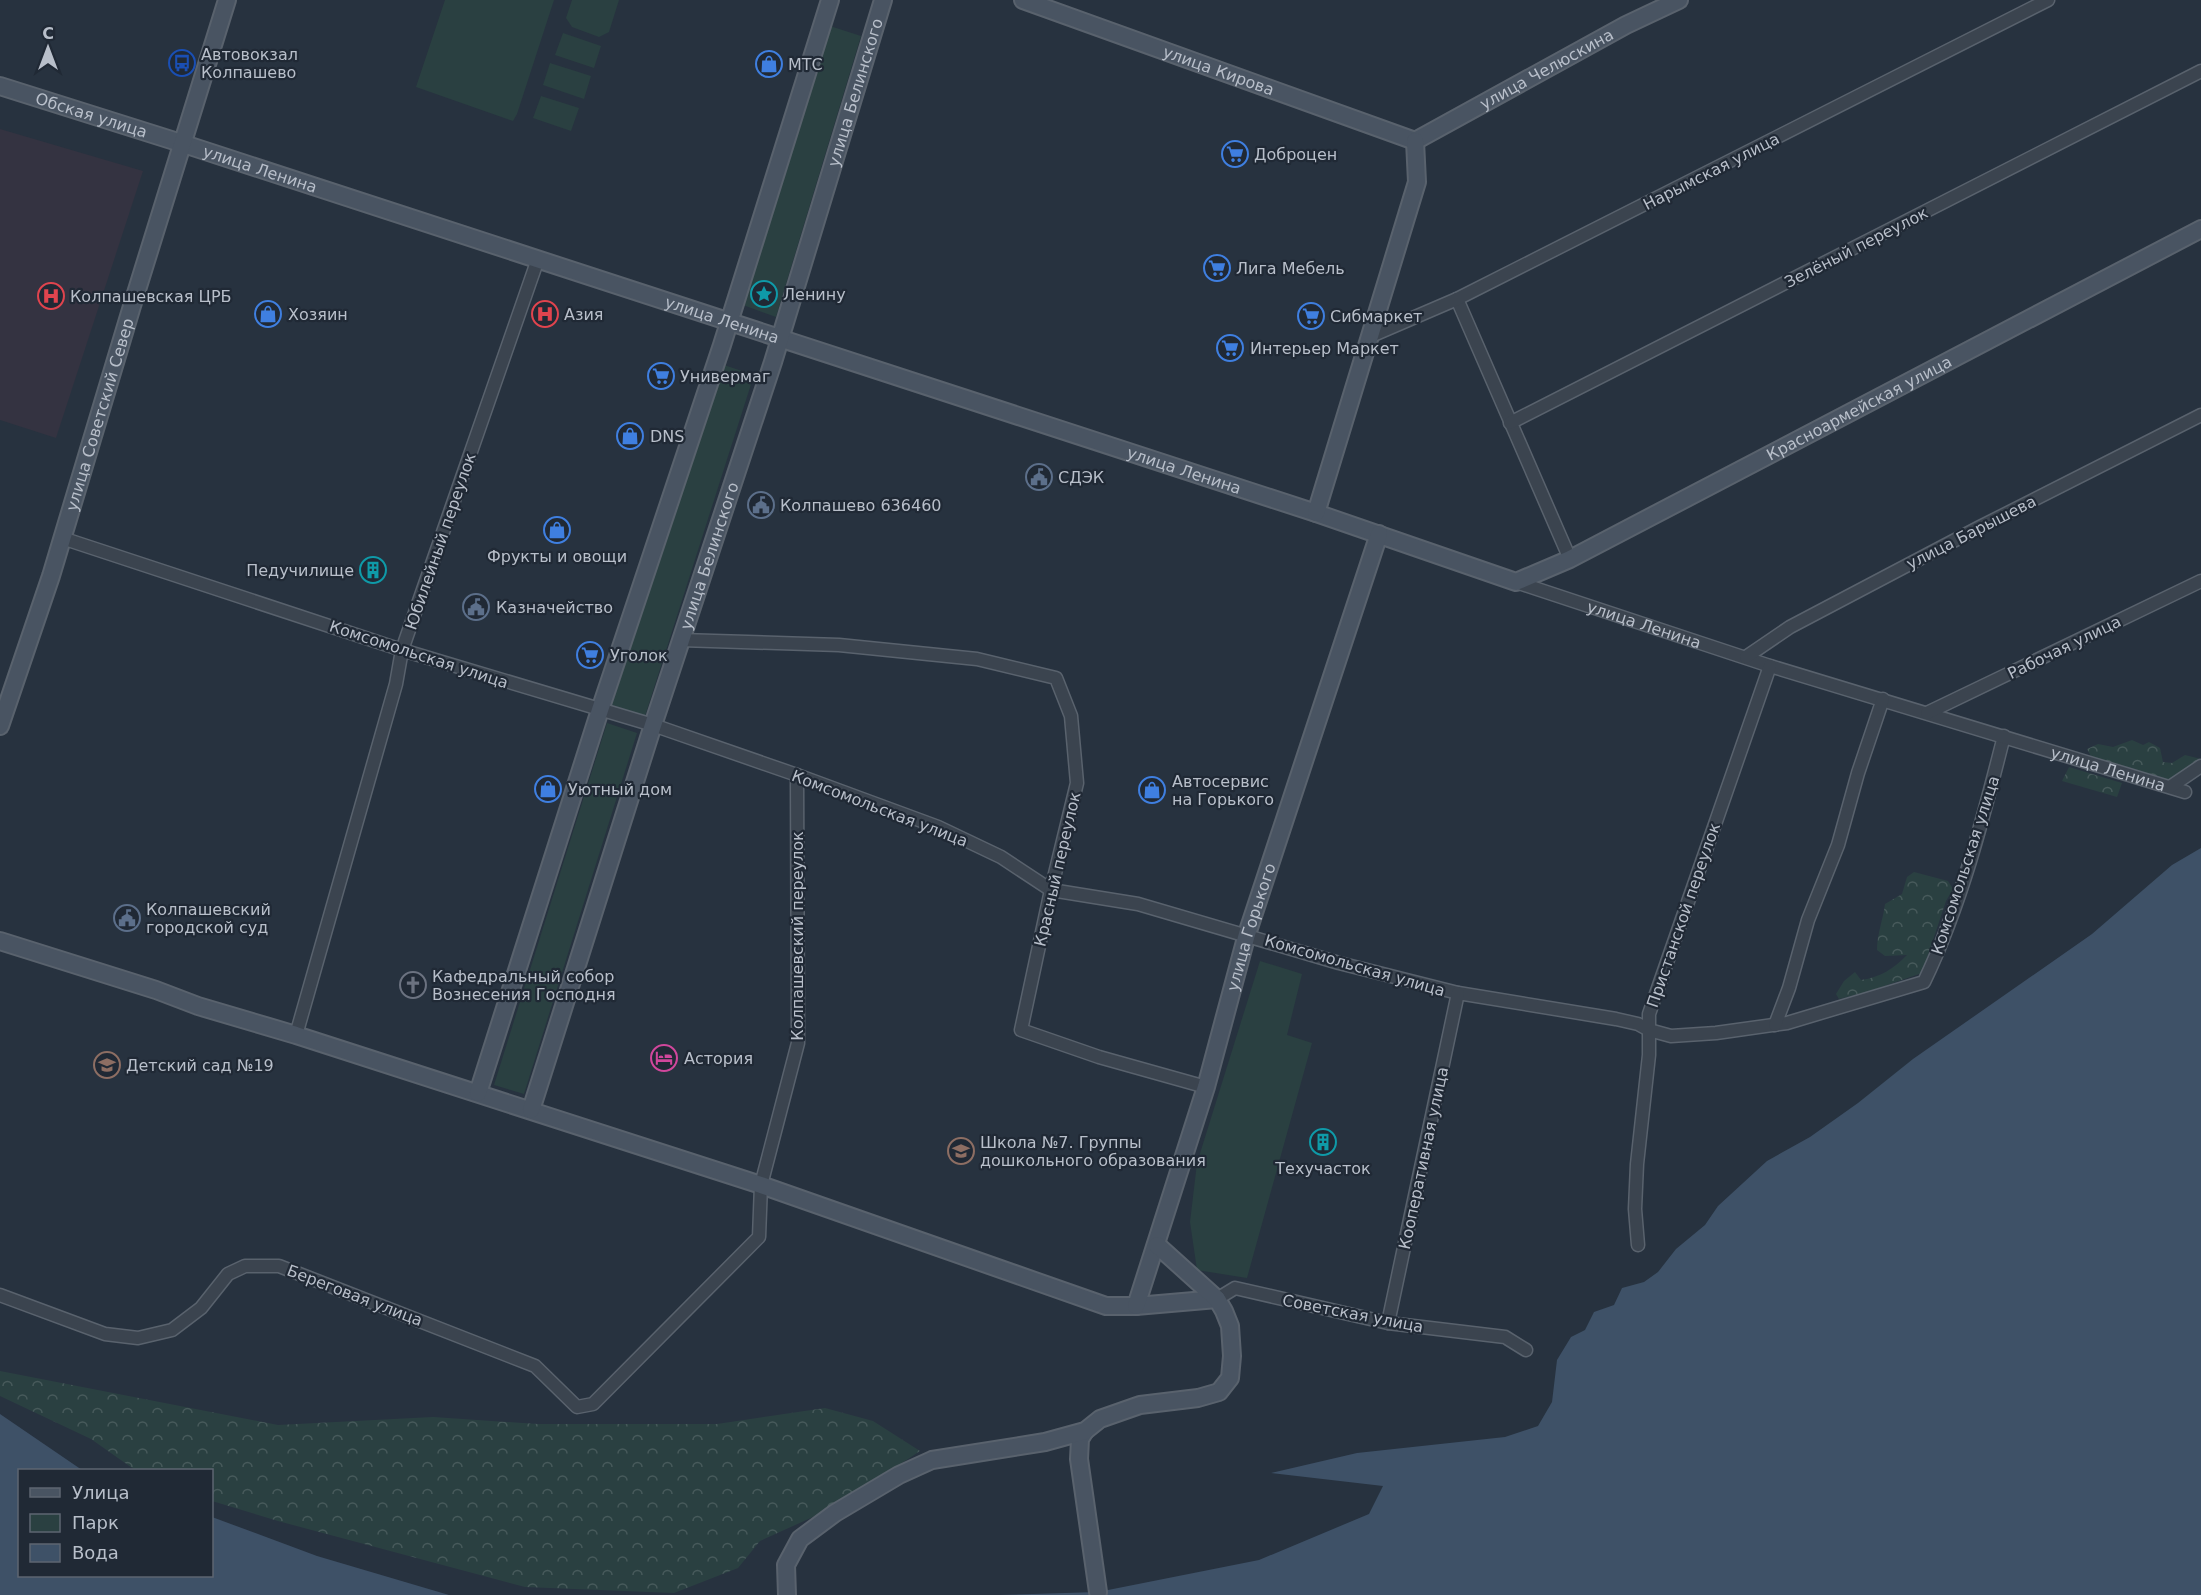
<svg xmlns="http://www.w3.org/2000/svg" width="2201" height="1595" font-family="'DejaVu Sans',sans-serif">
<defs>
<pattern id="forest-crowns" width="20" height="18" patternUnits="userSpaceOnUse" patternTransform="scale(1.5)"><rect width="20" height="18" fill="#2a4041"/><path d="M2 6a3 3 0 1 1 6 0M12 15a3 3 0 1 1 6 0" fill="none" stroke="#475a5b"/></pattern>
</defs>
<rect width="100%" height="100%" fill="#27323f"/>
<!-- medical -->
<path fill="#343341" d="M 0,129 L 143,171 L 56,438 L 0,420 Z"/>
<!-- green -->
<path fill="#2a4041" d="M 445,0 L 554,0 L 517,114 L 513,121 L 416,87 Z
M 572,0 L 619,0 L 609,32 L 599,37 L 572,27 L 566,18 Z
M 830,26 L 861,36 L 776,317 L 743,305 Z
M 563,33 L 601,46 L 594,68 L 555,55 Z
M 550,63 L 591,76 L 584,99 L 543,85 Z
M 541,96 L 579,108 L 571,131 L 533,118 Z
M 721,364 L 754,375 L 645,716 L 612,705 Z
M 607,723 L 637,733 L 524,1094 L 494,1085 Z
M 1260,961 L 1302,974 L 1287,1035 L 1312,1043 L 1247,1278 L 1197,1270 L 1190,1222 L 1197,1163 Z"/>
<!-- forest -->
<path fill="url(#forest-crowns)" d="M 2132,740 L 2143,745 L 2149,742 L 2160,748 L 2163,762 L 2172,763 L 2185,755 L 2201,759 L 2197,768 L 2172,785 L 2093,760 L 2087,749 L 2098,744 L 2113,747 Z
M 2069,767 L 2122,783 L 2117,797 L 2062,781 Z
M 1914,872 L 1948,881 L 1953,889 L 1946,901 L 1922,973 L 1867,992 L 1839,999 L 1836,994 L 1844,981 L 1855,972 L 1861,980 C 1881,977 1893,969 1907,955 L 1885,956 L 1877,950 C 1877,934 1883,920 1885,904 L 1902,894 L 1907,877 Z
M 0,1371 L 278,1425 L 433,1417 L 538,1424 L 717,1424 L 825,1408 L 873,1421 L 920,1451 L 837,1506 L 760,1541 L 738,1568 L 674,1593 L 525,1587 L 278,1521 L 212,1501 L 212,1470 L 135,1470 L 91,1439 L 0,1396 Z"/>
<!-- water -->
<path fill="#3e5167" d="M 2201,848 L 2201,1595 L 999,1595 L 1098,1592 L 1259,1560 L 1369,1514 L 1383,1486 L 1271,1473 L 1357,1453 L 1505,1437 L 1538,1426 L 1552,1402 L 1557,1360 L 1571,1337 L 1585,1330 L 1594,1312 L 1614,1305 L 1622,1288 L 1644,1282 L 1658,1272 L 1676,1249 L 1705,1225 L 1718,1206 L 1767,1161 L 1810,1137 L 1858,1103 L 1913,1059 L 2092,934 L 2172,865 Z
M 0,1414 L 82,1470 L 20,1470 L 20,1576 L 212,1576 L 212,1517 L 317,1556 L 449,1595 L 0,1595 Z"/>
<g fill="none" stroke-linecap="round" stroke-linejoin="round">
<defs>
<g id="street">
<path d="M 1457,299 L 1570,559"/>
<path d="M 1371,336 L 1457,299 L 2048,0"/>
<path d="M 1510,423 L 2201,71"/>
<path d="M 62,538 L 402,650 L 653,725 L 797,775 L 938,827 L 1001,857 L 1051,890 L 1138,904 L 1339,963 L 1458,993 L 1616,1019 L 1638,1024 L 1649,1030 L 1671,1036 L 1716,1033 L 1787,1023 L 1924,982 C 1961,905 1983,819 2004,736"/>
<path id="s1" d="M 1516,582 L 1770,666 L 2185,792"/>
<path d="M 681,640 L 839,645 L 977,659 L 1056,678 L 1071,716 L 1077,783 L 1051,890 L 1021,1030 L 1099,1057 L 1206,1087"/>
<path d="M 1746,657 L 1790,627 L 1978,528 L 2201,415"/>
<path d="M 1927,713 L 2201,581"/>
<path d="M 2170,787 L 2201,766"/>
<path d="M 1775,1025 L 1789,988 L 1808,920 L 1838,845 L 1858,773 L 1883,699"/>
<path d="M 296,1035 L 396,684 L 402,650 L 538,259"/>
<path d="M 1638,1245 L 1635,1209 L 1637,1164 L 1649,1055 L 1649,1014 L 1770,666"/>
<path d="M 0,1295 L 105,1334 L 138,1338 L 172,1330 L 201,1308 L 228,1274 L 245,1266 L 279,1266 L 535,1366 L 577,1407 L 593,1404 L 759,1237 L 761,1185 L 798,1043 L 797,775"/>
<path d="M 1217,1299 L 1235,1288 L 1388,1323 L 1505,1337 L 1526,1350"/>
<path d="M 1388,1323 L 1458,993"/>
</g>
<g id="secondary">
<path id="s2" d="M 1023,0 L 1415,141"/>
<path id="s3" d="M 0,86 L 184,144 L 1316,513 L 1516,582 L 1570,559 L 2201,229"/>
<path id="s4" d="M 1415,141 L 1626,25 L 1679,0"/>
<path d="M 1316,513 L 1417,182 L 1415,141"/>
<path id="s5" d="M 0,726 L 51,576 L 132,306 L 227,0"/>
<path d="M 0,941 L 156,990 L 198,1006 L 296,1035 L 761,1185 L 1106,1306 L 1136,1306 L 1217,1299"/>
<path d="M 478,1093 L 600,710 L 722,345 L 830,0"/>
<path id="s6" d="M 531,1110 L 653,725 L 773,362 L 883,0"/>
<path id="s7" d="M 1136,1306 L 1206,1087 L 1247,934 L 1379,534"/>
<path d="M 1085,1431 L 1080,1439 L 1079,1459 L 1098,1592"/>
<path d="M 787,1595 L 786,1565 L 800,1539 L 835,1513 L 899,1475 L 932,1460 L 1045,1442 L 1085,1431 L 1100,1419 L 1140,1405 L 1198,1398 L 1219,1392 L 1230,1378 L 1232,1356 L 1230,1326 L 1224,1311 L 1217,1299 L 1157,1245"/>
</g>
</defs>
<!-- street casing -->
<use href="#street" stroke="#59626d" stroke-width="15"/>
<!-- secondary casing -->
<use href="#secondary" stroke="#59626d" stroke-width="20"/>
<!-- street -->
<use href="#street" stroke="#3b444f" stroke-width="12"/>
<!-- secondary -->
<use href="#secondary" stroke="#495462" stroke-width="16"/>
</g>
<!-- icons -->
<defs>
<symbol id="bus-ring" viewBox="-11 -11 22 22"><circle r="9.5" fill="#202935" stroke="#1a4fb4" stroke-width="1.5"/><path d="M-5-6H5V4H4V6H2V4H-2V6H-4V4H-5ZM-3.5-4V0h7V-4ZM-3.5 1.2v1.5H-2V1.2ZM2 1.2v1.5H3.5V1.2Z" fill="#1a4fb4"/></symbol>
<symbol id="shop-ring" viewBox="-11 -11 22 22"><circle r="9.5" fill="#202935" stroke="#3f7fe0" stroke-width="1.5"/><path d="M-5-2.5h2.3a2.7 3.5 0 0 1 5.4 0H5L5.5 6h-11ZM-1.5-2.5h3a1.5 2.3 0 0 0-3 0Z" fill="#3f7fe0"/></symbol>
<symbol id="supermarket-ring" viewBox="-11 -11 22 22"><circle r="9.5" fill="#202935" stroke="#3f7fe0" stroke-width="1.5"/><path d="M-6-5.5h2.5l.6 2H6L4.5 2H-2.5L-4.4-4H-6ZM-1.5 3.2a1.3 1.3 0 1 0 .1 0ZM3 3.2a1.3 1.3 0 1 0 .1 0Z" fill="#3f7fe0"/></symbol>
<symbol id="sight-ring" viewBox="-11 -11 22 22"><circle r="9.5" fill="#202935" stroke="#0f9aa8" stroke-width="1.5"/><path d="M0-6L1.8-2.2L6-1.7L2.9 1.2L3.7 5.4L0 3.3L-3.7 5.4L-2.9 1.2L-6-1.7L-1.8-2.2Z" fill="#0f9aa8"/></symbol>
<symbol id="hospital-ring" viewBox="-11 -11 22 22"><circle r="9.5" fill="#202935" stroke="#e0444e" stroke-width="1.5"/><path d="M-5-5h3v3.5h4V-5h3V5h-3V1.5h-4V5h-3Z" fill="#e0444e"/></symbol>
<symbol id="civic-ring" viewBox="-11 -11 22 22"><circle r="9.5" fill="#202935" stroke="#5c6f8a" stroke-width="1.5"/><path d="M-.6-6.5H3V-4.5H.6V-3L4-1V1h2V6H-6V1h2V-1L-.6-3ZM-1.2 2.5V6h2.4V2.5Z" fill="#5c6f8a"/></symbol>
<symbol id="building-ring" viewBox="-11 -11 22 22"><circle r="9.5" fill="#202935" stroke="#0f9aa8" stroke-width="1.5"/><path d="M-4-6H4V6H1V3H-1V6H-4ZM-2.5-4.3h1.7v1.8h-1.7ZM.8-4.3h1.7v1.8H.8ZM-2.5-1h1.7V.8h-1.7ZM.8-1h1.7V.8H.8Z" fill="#0f9aa8"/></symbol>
<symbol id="church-ring" viewBox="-11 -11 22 22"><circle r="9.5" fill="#202935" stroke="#6b7280" stroke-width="1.5"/><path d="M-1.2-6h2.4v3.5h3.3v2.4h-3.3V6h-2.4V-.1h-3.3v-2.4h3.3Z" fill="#6b7280"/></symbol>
<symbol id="hotel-ring" viewBox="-11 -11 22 22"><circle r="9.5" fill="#202935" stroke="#d1479c" stroke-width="1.5"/><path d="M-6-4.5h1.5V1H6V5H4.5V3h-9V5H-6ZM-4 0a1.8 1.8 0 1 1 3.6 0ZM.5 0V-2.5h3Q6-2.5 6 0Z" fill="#d1479c"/></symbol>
<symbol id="school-ring" viewBox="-11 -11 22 22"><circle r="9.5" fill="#202935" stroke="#8d6e63" stroke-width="1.5"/><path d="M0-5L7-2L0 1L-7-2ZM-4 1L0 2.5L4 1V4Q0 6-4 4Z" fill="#8d6e63"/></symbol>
</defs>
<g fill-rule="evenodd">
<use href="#bus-ring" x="167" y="48" width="30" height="30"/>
<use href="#shop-ring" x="754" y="49" width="30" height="30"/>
<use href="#supermarket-ring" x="1220" y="139" width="30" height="30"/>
<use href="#supermarket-ring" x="1202" y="253" width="30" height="30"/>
<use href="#sight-ring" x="749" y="279" width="30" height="30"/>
<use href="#hospital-ring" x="36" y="281" width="30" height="30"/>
<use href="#shop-ring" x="253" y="299" width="30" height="30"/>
<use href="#hospital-ring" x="530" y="299" width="30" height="30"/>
<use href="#supermarket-ring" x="1296" y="301" width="30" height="30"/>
<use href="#supermarket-ring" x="1215" y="333" width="30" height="30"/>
<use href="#supermarket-ring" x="646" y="361" width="30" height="30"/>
<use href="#shop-ring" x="615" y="421" width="30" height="30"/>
<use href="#civic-ring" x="1024" y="462" width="30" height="30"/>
<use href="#civic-ring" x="746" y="490" width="30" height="30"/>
<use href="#shop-ring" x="542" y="515" width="30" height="30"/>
<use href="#building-ring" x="358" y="555" width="30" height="30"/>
<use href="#civic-ring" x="461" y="592" width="30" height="30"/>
<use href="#supermarket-ring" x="575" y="640" width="30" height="30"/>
<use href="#shop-ring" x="533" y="774" width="30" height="30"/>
<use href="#shop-ring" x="1137" y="775" width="30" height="30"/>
<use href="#civic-ring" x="112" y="903" width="30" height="30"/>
<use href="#church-ring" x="398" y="970" width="30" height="30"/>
<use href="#hotel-ring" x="649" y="1043" width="30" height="30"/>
<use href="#school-ring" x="92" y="1050" width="30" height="30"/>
<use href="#building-ring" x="1308" y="1127" width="30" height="30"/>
<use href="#school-ring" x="946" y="1136" width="30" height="30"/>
</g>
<g text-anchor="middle" stroke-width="4.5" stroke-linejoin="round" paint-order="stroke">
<!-- poi labels -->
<g font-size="16" fill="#b8bfca" stroke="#202935" text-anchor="start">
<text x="201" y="60">Автовокзал<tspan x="201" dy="18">Колпашево</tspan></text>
<text x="788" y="70">МТС</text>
<text x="1254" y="160">Доброцен</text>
<text x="1236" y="274">Лига Мебель</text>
<text x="783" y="300">Ленину</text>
<text x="70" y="302">Колпашевская ЦРБ</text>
<text x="288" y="320">Хозяин</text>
<text x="564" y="320">Азия</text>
<text x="1330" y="322">Сибмаркет</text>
<text x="1250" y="354">Интерьер Маркет</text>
<text x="680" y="382">Универмаг</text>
<text x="650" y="442">DNS</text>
<text x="1058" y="483">СДЭК</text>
<text x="780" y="511">Колпашево 636460</text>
<text x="557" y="562" text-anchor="middle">Фрукты и овощи</text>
<text x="354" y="576" text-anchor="end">Педучилище</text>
<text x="496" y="613">Казначейство</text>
<text x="610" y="661">Уголок</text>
<text x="1172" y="787">Автосервис<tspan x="1172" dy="18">на Горького</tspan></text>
<text x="568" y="795">Уютный дом</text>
<text x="146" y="915">Колпашевский<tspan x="146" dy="18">городской суд</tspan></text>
<text x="432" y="982">Кафедральный собор<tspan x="432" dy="18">Вознесения Господня</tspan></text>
<text x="684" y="1064">Астория</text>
<text x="126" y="1071">Детский сад №19</text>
<text x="980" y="1148">Школа №7. Группы<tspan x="980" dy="18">дошкольного образования</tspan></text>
<text x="1323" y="1174" text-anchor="middle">Техучасток</text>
</g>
<!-- street labels -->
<g font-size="16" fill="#b8bfca" stroke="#202935">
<text dy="6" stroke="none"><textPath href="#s4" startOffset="150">улица Челюскина</textPath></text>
<text dy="6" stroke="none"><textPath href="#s2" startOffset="208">улица Кирова</textPath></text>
<text dy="6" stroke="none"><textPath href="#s6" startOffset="1068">улица Белинского</textPath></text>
<text dy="6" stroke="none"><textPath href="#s3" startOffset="96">Обская улица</textPath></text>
<text dy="6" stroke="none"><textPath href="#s3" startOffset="273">улица Ленина</textPath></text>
<text transform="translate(1711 171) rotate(-27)" y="6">Нарымская улица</text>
<text transform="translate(1856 247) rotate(-27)" y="6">Зелёный переулок</text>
<text dy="6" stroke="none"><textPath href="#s3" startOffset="759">улица Ленина</textPath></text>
<text dy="6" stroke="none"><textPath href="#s3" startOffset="1980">Красноармейская улица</textPath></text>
<text dy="6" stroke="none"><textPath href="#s5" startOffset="327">улица Советский Север</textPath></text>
<text dy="6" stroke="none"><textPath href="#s3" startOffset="1245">улица Ленина</textPath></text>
<text transform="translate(1971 532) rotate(-27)" y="6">улица Барышева</text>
<text transform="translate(440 541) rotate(-71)" y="6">Юбилейный переулок</text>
<text dy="6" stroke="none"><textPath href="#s6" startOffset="582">улица Белинского</textPath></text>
<text dy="6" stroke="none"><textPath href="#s1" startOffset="135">улица Ленина</textPath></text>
<text transform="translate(2064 647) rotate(-26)" y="6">Рабочая улица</text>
<text transform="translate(419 654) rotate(18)" y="6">Комсомольская улица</text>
<text dy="6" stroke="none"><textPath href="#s1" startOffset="621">улица Ленина</textPath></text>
<text transform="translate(880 808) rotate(21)" y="6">Комсомольская улица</text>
<text transform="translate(1965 865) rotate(-72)" y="6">Комсомольская улица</text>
<text transform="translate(1057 869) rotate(-77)" y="6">Красный переулок</text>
<text transform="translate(1683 915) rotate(-71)" y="6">Пристанской переулок</text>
<text dy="6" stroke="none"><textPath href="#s7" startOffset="396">улица Горького</textPath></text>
<text transform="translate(797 936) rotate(-90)" y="6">Колпашевский переулок</text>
<text transform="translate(1355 965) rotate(16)" y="6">Комсомольская улица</text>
<text transform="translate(1423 1158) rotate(-78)" y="6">Кооперативная улица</text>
<text transform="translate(355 1295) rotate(21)" y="6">Береговая улица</text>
<text transform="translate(1353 1313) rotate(11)" y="6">Советская улица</text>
</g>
</g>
<!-- legend -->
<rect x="18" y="1469" width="195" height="108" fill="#202935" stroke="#5d6571" stroke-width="1.5"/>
<rect x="30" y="1488" width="30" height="9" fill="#495462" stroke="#5d6571" stroke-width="1.5"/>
<text x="72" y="1499" font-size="18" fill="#b8bfca">Улица</text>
<rect x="30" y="1514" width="30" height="18" fill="#2a4041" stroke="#5d6571" stroke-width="1.5"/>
<text x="72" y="1529" font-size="18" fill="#b8bfca">Парк</text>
<rect x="30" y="1544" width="30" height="18" fill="#3e5167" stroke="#5d6571" stroke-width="1.5"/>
<text x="72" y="1559" font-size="18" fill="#b8bfca">Вода</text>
<!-- north arrow -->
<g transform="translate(48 48)" stroke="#202935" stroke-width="4.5" paint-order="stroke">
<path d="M0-4.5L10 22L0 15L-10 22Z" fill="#b8bfca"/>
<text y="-9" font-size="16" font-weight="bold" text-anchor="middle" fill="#b8bfca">С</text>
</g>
</svg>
